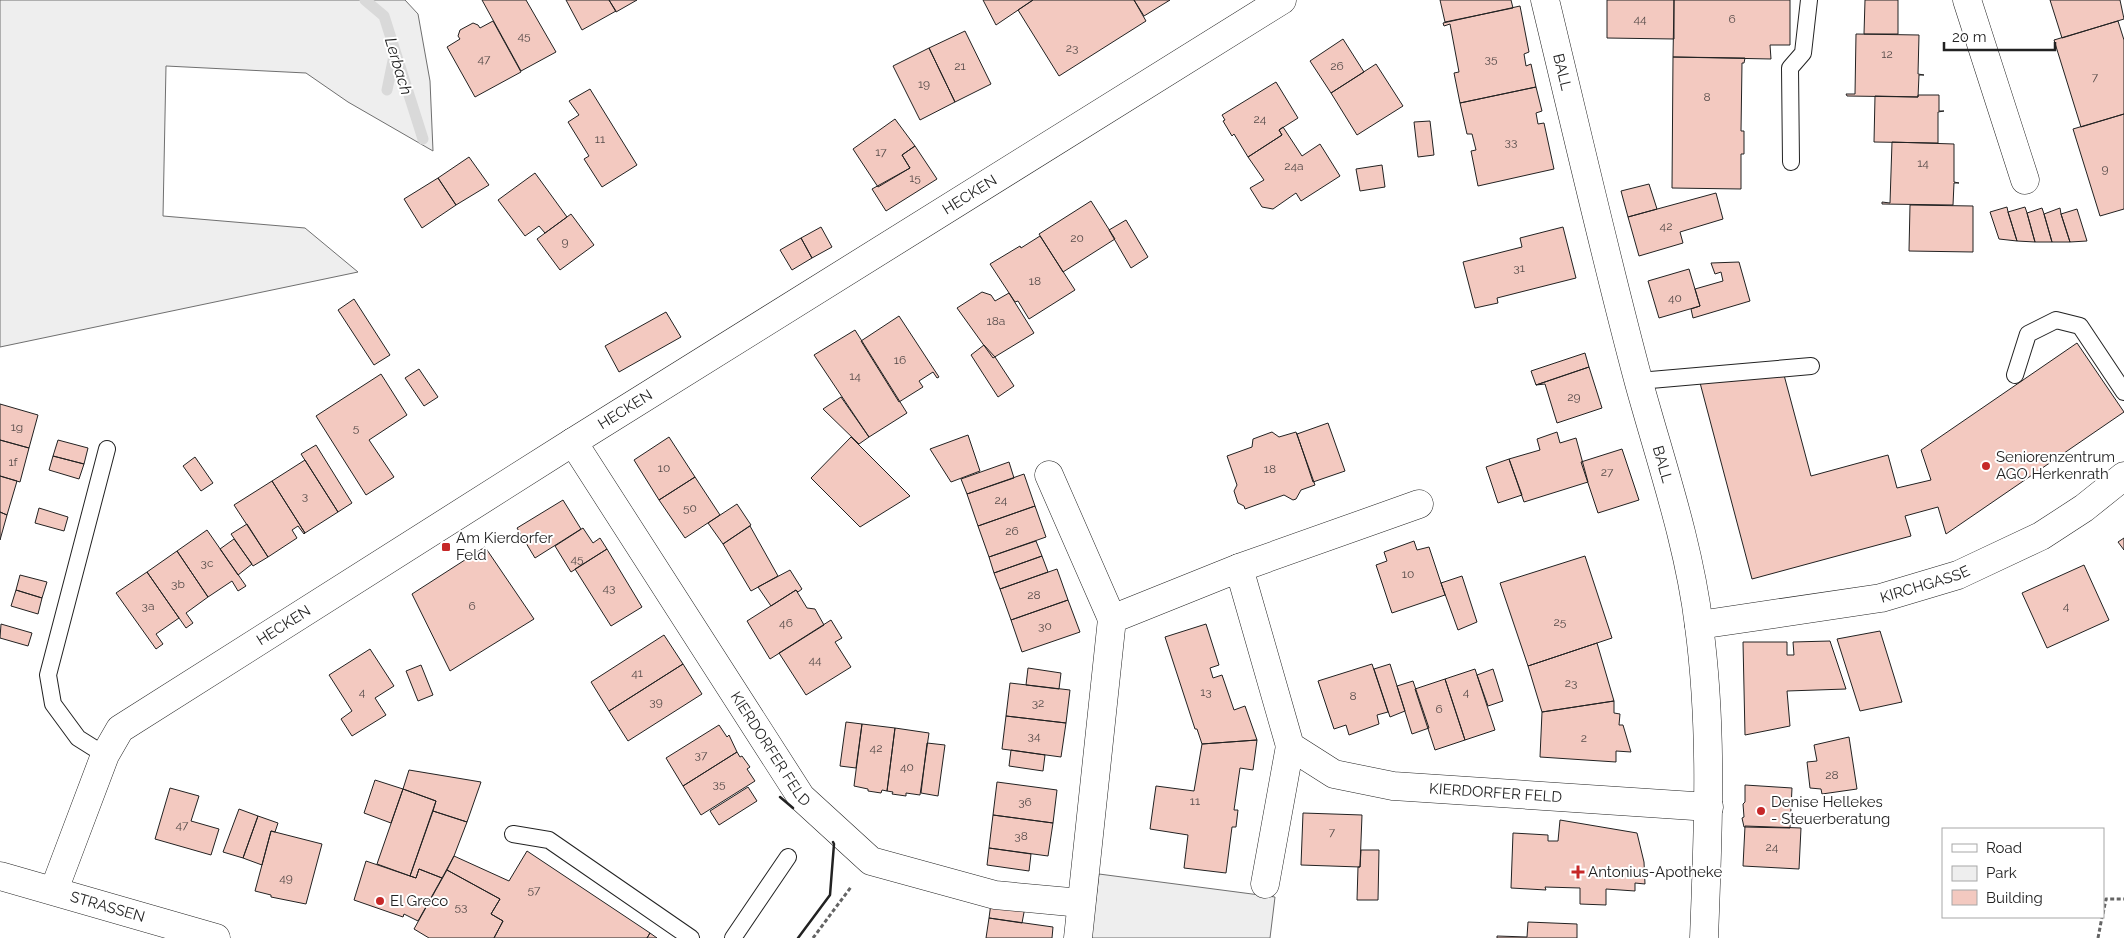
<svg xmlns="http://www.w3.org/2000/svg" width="2124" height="938" font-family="Raleway,sans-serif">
<rect width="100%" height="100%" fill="#fff"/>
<!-- green -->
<path fill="#eee" stroke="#6f6f6f" d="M 0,0 L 405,0 L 418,14 L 430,81 L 433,151 L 348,102 L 306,73 L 166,66 L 163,216 L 305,228 L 358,272 L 0,347 Z
M 1099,874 L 1275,897 L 1270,938 L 1091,938 Z"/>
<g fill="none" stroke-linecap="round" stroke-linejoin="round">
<!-- stream -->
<path stroke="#d9d9d9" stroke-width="11" d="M 365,0 L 384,16 L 423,139
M 387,90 L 395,51"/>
</g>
<!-- building -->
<path fill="#f3c9c0" stroke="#222" d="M 482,0 L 526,0 L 556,52 L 521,71 Z
M 566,0 L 609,0 L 616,11 L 582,30 Z
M 609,0 L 637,0 L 616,12 Z
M 983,0 L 1033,0 L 996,25 Z
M 1033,0 L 1134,0 L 1146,21 L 1059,76 L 1018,10 Z
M 1134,0 L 1170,0 L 1144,16 Z
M 1440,0 L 1511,0 L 1513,8 L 1445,22 Z
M 1607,0 L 1674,0 L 1674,39 L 1607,38 Z
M 1674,0 L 1790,0 L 1790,45 L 1770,45 L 1771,59 L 1673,57 Z
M 1865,0 L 1898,0 L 1898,34 L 1864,34 Z
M 2050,0 L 2120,0 L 2124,19 L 2062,38 Z
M 1520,6 L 1529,52 L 1524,54 L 1526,66 L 1531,64 L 1536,87 L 1460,103 L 1454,73 L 1459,72 L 1450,24 L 1444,26 L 1443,23 Z
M 493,21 L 521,72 L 475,97 L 447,47 L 460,39 L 458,36 L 460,30 L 473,23 L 478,25 L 480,28 Z
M 2118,21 L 2124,40 L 2124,114 L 2081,127 L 2054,40 Z
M 965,31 L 991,84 L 955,102 L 929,48 Z
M 1856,34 L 1919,35 L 1918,74 L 1924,75 L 1919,75 L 1918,97 L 1847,96 L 1846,94 L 1855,94 Z
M 1343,39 L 1364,72 L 1331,93 L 1310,61 Z
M 929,48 L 955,102 L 920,120 L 893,66 Z
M 1673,57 L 1745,58 L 1744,63 L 1742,63 L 1741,131 L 1744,131 L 1744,154 L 1741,154 L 1741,189 L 1672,188 Z
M 1376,64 L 1403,106 L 1357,135 L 1331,93 Z
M 1276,82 L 1298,118 L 1279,130 L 1282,135 L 1248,157 L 1234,134 L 1232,136 L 1223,121 L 1225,120 L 1222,115 Z
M 1536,87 L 1542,111 L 1536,113 L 1538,124 L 1544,123 L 1554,169 L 1478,186 L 1471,151 L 1476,150 L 1472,134 L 1467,134 L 1460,103 Z
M 590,89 L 637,165 L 602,187 L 584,159 L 589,156 L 568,122 L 579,115 L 569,101 Z
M 1918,95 L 1939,95 L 1939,111 L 1944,111 L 1938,112 L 1938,143 L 1874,142 L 1875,96 L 1918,97 Z
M 2124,114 L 2124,209 L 2100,216 L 2073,129 Z
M 895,119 L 915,146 L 902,155 L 910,168 L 878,187 L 853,149 Z
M 1430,121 L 1434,155 L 1418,157 L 1414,122 Z
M 1283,127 L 1302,156 L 1320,144 L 1340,176 L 1301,201 L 1296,193 L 1273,209 L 1262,207 L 1250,188 L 1264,180 L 1248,157 L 1282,135 L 1279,130 Z
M 1892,142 L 1954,144 L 1954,182 L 1959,183 L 1954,183 L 1953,205 L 1882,204 L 1882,202 L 1890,203 Z
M 915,146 L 937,179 L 886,211 L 872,189 L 910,168 L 902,155 Z
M 469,157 L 489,185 L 456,205 L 438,178 Z
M 1382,165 L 1385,187 L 1360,191 L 1356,169 Z
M 535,173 L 567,217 L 545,233 L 539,226 L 525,236 L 498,200 Z
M 438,178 L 456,205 L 422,228 L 404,199 Z
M 1649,184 L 1657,209 L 1628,217 L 1621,191 Z
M 1716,193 L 1723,219 L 1680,232 L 1683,243 L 1639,256 L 1628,217 Z
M 1091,201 L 1115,239 L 1063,272 L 1039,234 Z
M 1910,205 L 1973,206 L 1973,252 L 1909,251 Z
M 2007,207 L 2008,212 L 2017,241 L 1999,239 L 1990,212 Z
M 2025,207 L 2027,213 L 2035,242 L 2017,241 L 2008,212 Z
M 2042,208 L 2044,214 L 2052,242 L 2035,242 L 2027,213 Z
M 2060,208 L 2061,214 L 2070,242 L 2052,242 L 2044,214 Z
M 2077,209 L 2087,241 L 2070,242 L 2061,214 Z
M 571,214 L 594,245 L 560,270 L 537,239 Z
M 1126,220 L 1148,257 L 1131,268 L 1109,230 Z
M 821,227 L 832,247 L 812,258 L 801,238 Z
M 1563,227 L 1576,278 L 1497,298 L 1498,303 L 1475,308 L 1463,262 L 1522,247 L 1520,238 Z
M 1040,236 L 1075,290 L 1029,319 L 1018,301 L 1015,302 L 990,264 L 1020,246 L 1021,248 Z
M 801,238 L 812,258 L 792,270 L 780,250 Z
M 1739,262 L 1750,301 L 1693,318 L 1691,309 L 1700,306 L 1695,289 L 1723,281 L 1721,272 L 1715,274 L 1711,263 Z
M 1689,269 L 1700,306 L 1659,318 L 1648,281 Z
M 982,292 L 991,295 L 995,301 L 1009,293 L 1034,333 L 993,358 L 957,308 Z
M 354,299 L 390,355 L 374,365 L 338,310 Z
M 666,312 L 681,337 L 619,372 L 605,346 Z
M 899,316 L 939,377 L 937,378 L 933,372 L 919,381 L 923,387 L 899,402 L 861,341 Z
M 855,330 L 907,413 L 869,437 L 814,355 Z
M 2077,343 L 2124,412 L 1946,534 L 1938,507 L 1905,516 L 1911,536 L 1752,579 L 1699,379 L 1784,375 L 1811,476 L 1888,455 L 1897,488 L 1931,480 L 1921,450 Z
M 984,345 L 995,357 L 1014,386 L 998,397 L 971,355 Z
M 1585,353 L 1589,367 L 1536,385 L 1531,371 Z
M 1589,367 L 1602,408 L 1557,423 L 1545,384 L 1536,385 Z
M 419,369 L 438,397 L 424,406 L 405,378 Z
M 381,374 L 407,415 L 369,440 L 394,477 L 366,495 L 316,416 Z
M 841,397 L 869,437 L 859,444 L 823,409 Z
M 0,404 L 38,415 L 29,448 L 0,440 Z
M 1328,423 L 1345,471 L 1313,482 L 1297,434 Z
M 1272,432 L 1279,437 L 1296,432 L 1315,485 L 1301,490 L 1296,499 L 1293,500 L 1284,495 L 1245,509 L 1244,506 L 1238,503 L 1234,491 L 1237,485 L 1227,456 L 1252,447 L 1253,439 Z
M 1557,432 L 1560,443 L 1576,438 L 1588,482 L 1524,502 L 1509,459 L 1540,450 L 1537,439 Z
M 968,435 L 980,471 L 951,482 L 930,449 Z
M 669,437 L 695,477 L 659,500 L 634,460 Z
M 851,437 L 910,496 L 860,527 L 811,478 Z
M 0,440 L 29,448 L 20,482 L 0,476 Z
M 58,440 L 88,448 L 84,464 L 53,456 Z
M 316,445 L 352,503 L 338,512 L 301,454 Z
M 1622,449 L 1639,500 L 1598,513 L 1581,462 Z
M 53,456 L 84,464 L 79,479 L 49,470 Z
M 195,457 L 213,483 L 201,491 L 183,466 Z
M 1509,459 L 1522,495 L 1498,503 L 1486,467 Z
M 305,460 L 338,512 L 305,533 L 272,481 Z
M 1009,462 L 1014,478 L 967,494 L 961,479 Z
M 1024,474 L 1035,506 L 978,526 L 967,494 Z
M 0,476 L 17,481 L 7,515 L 0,512 Z
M 695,477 L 720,515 L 685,538 L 659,500 Z
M 272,481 L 305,533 L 304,534 L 298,526 L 292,530 L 297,538 L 268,557 L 234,505 Z
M 563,500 L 581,529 L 535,558 L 517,528 Z
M 737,504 L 751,525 L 723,544 L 708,523 Z
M 1035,506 L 1046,537 L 989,557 L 978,526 Z
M 39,508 L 68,517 L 64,531 L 35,523 Z
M 0,512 L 7,515 L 0,540 Z
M 247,524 L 268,557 L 253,566 L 231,534 Z
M 750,526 L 778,576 L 751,591 L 723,544 Z
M 583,528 L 593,543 L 600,538 L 607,549 L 571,572 L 555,546 Z
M 207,530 L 246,586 L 238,591 L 232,581 L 208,597 L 177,551 Z
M 2124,538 L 2124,550 L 2118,542 Z
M 234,539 L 252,564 L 238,575 L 220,549 Z
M 1036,541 L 1042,556 L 994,573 L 989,557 Z
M 1414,541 L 1417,550 L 1429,547 L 1445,595 L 1392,613 L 1376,565 L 1387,561 L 1384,552 Z
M 485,547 L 534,619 L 450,671 L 412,594 Z
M 607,549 L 642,607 L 611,626 L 575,569 Z
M 177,551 L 208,597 L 186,613 L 193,623 L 186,628 L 147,572 Z
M 1042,556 L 1048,572 L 1000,589 L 994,573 Z
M 1585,556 L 1612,638 L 1528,666 L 1500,583 Z
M 2084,565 L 2109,620 L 2047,648 L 2022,593 Z
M 1057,569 L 1068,600 L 1011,620 L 1000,589 Z
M 790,570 L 802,589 L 798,592 L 796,590 L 771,606 L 758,587 Z
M 147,572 L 179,618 L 156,634 L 163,644 L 156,649 L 116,593 Z
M 20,575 L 47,582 L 42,598 L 16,590 Z
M 1462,576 L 1477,622 L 1458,630 L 1441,583 Z
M 16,590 L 42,598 L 38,614 L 11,606 Z
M 796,590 L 807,608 L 815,609 L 824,625 L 770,659 L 747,621 Z
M 1068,600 L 1080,632 L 1022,652 L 1011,620 Z
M 831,620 L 842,638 L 835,642 L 851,667 L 806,695 L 779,653 Z
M 1,624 L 32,633 L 28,646 L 0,638 Z
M 1206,624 L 1219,665 L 1210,668 L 1213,678 L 1222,675 L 1234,710 L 1245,706 L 1257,740 L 1202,744 L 1197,729 L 1195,729 L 1165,637 Z
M 1880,631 L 1902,702 L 1860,711 L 1837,639 Z
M 664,635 L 683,664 L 609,711 L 591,682 Z
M 1830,641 L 1846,689 L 1787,691 L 1790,726 L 1745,735 L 1743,642 L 1787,642 L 1787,655 L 1794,655 L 1793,642 Z
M 1597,643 L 1614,701 L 1542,712 L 1528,666 Z
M 370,649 L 394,686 L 375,698 L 386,715 L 352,736 L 341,719 L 352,711 L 329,675 Z
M 683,664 L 702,694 L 628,741 L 609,711 Z
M 1372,664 L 1388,712 L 1377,715 L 1379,724 L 1349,735 L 1346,725 L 1334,729 L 1318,681 Z
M 1390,664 L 1405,711 L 1390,717 L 1374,669 Z
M 421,665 L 433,695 L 418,701 L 406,671 Z
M 1028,668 L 1061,673 L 1059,689 L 1026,685 Z
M 1475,669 L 1495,730 L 1465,740 L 1445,679 Z
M 1493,669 L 1503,701 L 1488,706 L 1477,675 Z
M 1445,679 L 1465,740 L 1435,750 L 1415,689 Z
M 1413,681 L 1429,728 L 1412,734 L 1397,686 Z
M 1010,683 L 1070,690 L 1066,723 L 1006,716 Z
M 1614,701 L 1614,713 L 1620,714 L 1619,725 L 1623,725 L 1631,752 L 1616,751 L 1616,762 L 1540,757 L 1542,712 Z
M 1006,716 L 1066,723 L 1061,757 L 1002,749 Z
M 846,722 L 862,724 L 856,768 L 840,766 Z
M 862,724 L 895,728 L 887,791 L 882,790 L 881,793 L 868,791 L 868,789 L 854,786 Z
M 719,725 L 727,737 L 729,735 L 737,752 L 683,786 L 666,758 Z
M 895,728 L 929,733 L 920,795 L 906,793 L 906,796 L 892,794 L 893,792 L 887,791 Z
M 1849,737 L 1857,789 L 1822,794 L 1821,789 L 1810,788 L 1807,762 L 1817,761 L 1814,745 Z
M 1257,740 L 1253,770 L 1240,768 L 1234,810 L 1238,810 L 1236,827 L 1232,827 L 1226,873 L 1184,868 L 1188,835 L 1150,829 L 1156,786 L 1194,791 L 1202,744 Z
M 927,743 L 945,745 L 938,796 L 921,793 Z
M 1011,750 L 1045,755 L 1043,771 L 1009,766 Z
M 737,752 L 740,757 L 742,756 L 750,767 L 747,769 L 755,781 L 701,815 L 683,786 Z
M 409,770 L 481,782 L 467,822 L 433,811 L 436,801 L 403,789 Z
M 375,780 L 403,789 L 391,823 L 364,813 Z
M 997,782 L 1057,790 L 1053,823 L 993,815 Z
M 1745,785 L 1792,788 L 1790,828 L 1744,827 L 1742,818 L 1744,817 L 1743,804 L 1745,802 Z
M 748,787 L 757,801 L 719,825 L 710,811 Z
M 170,788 L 199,796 L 191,821 L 219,829 L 211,855 L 155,839 Z
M 403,789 L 436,801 L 410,876 L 377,864 Z
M 239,809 L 258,816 L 243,858 L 223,852 Z
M 433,811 L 467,822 L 454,856 L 442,878 L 419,869 L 416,878 L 410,876 Z
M 1303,813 L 1362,815 L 1360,867 L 1301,865 Z
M 993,815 L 1053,823 L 1048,856 L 989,848 Z
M 258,816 L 278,823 L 275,832 L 271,831 L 262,865 L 243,858 Z
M 1560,820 L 1637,833 L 1644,862 L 1645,884 L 1635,883 L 1635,891 L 1606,889 L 1606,905 L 1580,904 L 1580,888 L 1545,887 L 1546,890 L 1511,888 L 1513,833 L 1548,835 L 1548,841 L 1558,841 Z
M 1745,826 L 1801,828 L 1799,869 L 1743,866 Z
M 271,831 L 322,844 L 306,904 L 271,897 L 271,895 L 255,891 Z
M 989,848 L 1031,854 L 1029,871 L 987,865 Z
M 1361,850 L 1379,850 L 1378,900 L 1357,900 L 1358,867 L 1360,867 Z
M 527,851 L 650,933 L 647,938 L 494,938 L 503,921 L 491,914 L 500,899 L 447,870 L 454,856 L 509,881 Z
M 366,861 L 416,878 L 419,869 L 442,878 L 418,921 L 404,914 L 403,917 L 354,900 Z
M 447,870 L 500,899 L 491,914 L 503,921 L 494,938 L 429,938 L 414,929 Z
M 991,903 L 1025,907 L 1022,923 L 989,918 Z
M 989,918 L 1053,927 L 1052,938 L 986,938 Z
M 1528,922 L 1577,924 L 1577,938 L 1497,938 L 1497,936 L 1527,937 Z
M 650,933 L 657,938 L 647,938 Z"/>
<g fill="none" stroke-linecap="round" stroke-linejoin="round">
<defs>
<path id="service" d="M 1791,162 L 1790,68 L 1803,53 L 1809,0
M 2015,375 L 2028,334 L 2056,320 L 2080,326 L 2124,392
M 1639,381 L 1811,366
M 105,755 L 78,738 L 53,704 L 48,675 L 107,449
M 513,834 L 549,840 L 691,938
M 733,938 L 788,857"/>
<g id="minor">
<path d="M 1967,0 L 2025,180"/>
<path id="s1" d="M 573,442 L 801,797 L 871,861 L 995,895 L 1081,903"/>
<path d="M 1049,475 L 1112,619"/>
<path d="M 1239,568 L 1419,504"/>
<path id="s2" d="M 1699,625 L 1881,598 L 1958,575 L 2041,536 L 2084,508 L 2124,476"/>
<path d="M 1265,884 L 1290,746"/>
<path id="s3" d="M 54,890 L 105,755 L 120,729 L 573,442 L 1282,0"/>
<path id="s4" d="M 1078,938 L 1112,619 L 1239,568 L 1290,746 L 1334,774 L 1393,786 L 1709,807"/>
</g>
<g id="secondary">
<path id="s5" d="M 1545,0 C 1576,128 1605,256 1639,383 C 1661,463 1689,543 1699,626 C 1713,730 1708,834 1704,938"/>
<path id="s6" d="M 0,876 L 216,938"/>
</g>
</defs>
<!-- service casing -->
<use href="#service" stroke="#222" stroke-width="18"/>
<!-- minor casing -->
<use href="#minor" stroke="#222" stroke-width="29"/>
<!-- secondary casing -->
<use href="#secondary" stroke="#222" stroke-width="29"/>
<!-- path -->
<path stroke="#646464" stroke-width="3" stroke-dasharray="4 2.5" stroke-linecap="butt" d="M 2103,914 L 2106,899 L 2124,899
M 813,938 L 851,887
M 2098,938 L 2102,917"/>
<!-- service -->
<use href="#service" stroke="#fff" stroke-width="16"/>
<!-- minor -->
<use href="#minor" stroke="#fff" stroke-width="28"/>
<!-- secondary -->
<use href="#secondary" stroke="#fff" stroke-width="28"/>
<!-- wall -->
<path stroke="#222" stroke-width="2.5" d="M 780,797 L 793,808
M 798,938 L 830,895 L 834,844 L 833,842"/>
</g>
<!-- markers -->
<g fill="#c62828" stroke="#fff" stroke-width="2">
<circle cx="1986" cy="466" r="5"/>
<rect x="441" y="542" width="10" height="10" rx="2.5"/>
<circle cx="1761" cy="811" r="5"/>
<path d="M1575.5 864.5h5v5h5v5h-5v5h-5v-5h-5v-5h5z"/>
<circle cx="380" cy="901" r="5"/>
</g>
<g text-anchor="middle" stroke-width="4" stroke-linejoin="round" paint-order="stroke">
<!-- number labels -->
<g font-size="12" fill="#564c4a">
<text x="1640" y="23">44</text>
<text x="1732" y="23">6</text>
<text x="524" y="40">45</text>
<text x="1072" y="52">23</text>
<text x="1887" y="58">12</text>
<text x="484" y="63">47</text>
<text x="1491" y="63">35</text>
<text x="960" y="70">21</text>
<text x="1337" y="70">26</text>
<text x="2095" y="81">7</text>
<text x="924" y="88">19</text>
<text x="1707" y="101">8</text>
<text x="1260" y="123">24</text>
<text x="600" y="143">11</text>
<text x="1511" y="146">33</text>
<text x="881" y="156">17</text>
<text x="1923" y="167">14</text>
<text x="1294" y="170">24a</text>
<text x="2105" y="173">9</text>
<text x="915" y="182">15</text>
<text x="1666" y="230">42</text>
<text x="1077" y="242">20</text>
<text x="565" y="246">9</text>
<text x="1519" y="272">31</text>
<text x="1035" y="285">18</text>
<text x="1675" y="302">40</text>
<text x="996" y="325">18a</text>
<text x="900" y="364">16</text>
<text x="855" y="380">14</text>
<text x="1574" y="401">29</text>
<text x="17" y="431">1g</text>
<text x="356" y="432">5</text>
<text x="13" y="466">1f</text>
<text x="664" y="472">10</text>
<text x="1270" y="473">18</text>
<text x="1607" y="476">27</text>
<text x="305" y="500">3</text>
<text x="1001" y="504">24</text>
<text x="690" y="512">50</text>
<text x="1012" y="535">26</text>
<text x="577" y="563">45</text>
<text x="207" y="567">3c</text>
<text x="1408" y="578">10</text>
<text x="178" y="588">3b</text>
<text x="609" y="592">43</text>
<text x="1034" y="599">28</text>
<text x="148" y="610">3a</text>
<text x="472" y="610">6</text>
<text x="2066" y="610">4</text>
<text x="1560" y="626">25</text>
<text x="786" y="627">46</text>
<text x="1045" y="630">30</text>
<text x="815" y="664">44</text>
<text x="637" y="677">41</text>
<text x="1571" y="687">23</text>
<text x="362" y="696">4</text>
<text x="1206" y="696">13</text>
<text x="1466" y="696">4</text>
<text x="1353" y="700">8</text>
<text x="656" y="706">39</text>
<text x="1038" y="707">32</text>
<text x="1439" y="713">6</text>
<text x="1034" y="740">34</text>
<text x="1584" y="742">2</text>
<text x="876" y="752">42</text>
<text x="701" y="759">37</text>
<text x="907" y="771">40</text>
<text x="1832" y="779">28</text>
<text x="719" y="788">35</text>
<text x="1195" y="805">11</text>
<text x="1025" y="806">36</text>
<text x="182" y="829">47</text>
<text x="1332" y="836">7</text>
<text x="1021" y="840">38</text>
<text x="1772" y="851">24</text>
<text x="286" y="882">49</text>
<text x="534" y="894">57</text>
<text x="461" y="911">53</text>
</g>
<!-- street labels -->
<g font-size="15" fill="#222" stroke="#fff">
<text dy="5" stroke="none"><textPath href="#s5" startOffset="74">BALL</textPath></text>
<text dy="5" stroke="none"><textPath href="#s3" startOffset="1178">HECKEN</textPath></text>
<text dy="5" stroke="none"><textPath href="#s3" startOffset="772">HECKEN</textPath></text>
<text dy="5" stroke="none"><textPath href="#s5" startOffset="479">BALL</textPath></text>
<text dy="5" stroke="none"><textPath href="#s2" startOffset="230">KIRCHGASSE</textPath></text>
<text dy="5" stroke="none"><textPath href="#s3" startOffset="368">HECKEN</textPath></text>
<text dy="5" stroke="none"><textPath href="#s1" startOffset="365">KIERDORFER FELD</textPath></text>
<text dy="5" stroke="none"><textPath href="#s4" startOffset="858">KIERDORFER FELD</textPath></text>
<text dy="5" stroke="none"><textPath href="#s6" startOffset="112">STRASSEN</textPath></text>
</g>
<!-- poi labels -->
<g font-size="15" fill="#222" stroke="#fff" text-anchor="start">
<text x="1996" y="462">Seniorenzentrum<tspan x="1996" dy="17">AGO Herkenrath</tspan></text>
<text x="456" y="543">Am Kierdorfer<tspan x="456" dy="17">Feld</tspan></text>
<text x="1771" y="807">Denise Hellekes<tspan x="1771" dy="17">- Steuerberatung</tspan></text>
<text x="1588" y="877">Antonius-Apotheke</text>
<text x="390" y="906">El Greco</text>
</g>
<!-- water labels -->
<g font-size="16" font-style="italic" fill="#222" stroke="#fff">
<text transform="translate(399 66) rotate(73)" y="6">Lerbach</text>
</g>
</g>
<!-- legend -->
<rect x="1942" y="828" width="162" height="90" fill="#ffffff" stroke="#a7a7a7"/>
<rect x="1952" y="844" width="25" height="8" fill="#ffffff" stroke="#a7a7a7"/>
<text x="1986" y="853" font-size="15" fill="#222222">Road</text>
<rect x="1952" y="866" width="25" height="15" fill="#eeeeee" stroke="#a7a7a7"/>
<text x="1986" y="878" font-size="15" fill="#222222">Park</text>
<rect x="1952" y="890" width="25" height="15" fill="#f3c9c0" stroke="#a7a7a7"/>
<text x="1986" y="903" font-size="15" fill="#222222">Building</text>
<!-- scale -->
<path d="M1944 42v8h111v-8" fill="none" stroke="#222222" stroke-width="2.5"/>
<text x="1952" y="42" font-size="15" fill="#222222" stroke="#ffffff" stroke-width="4" paint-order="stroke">20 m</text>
</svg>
